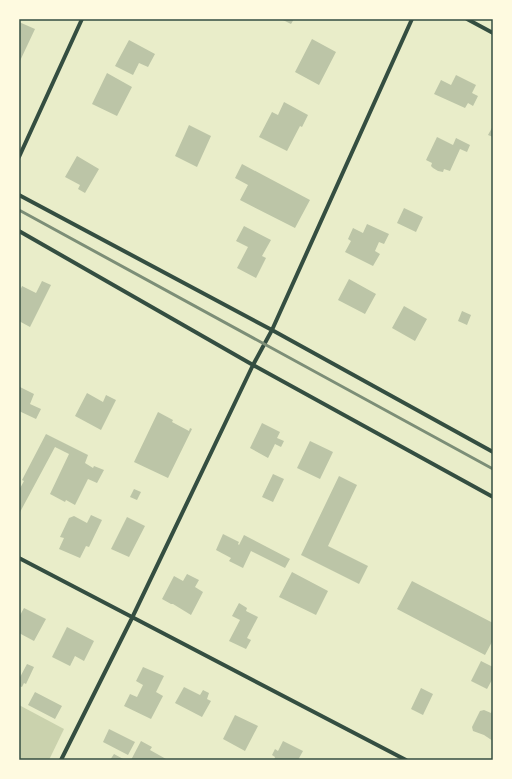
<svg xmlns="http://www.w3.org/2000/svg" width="512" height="779" font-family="'Noto Sans',sans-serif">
<rect width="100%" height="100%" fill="#e9edc9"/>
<!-- green -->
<path fill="#cad2ad" d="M 19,705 L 64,729 L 49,760 L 19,760 Z"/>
<!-- building -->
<path fill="#bcc5a7" d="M 281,19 L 294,19 L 291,24 Z
M 19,22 L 35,29 L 19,63 Z
M 312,39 L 336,52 L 319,85 L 295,72 Z
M 129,40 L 155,54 L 148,67 L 139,63 L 133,75 L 115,66 Z
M 107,73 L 132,87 L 117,116 L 92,104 Z
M 456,75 L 476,85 L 472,93 L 478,96 L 473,106 L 468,103 L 465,108 L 434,94 L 441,80 L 451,85 Z
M 284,102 L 308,115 L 302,127 L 300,126 L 287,151 L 259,137 L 272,112 L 278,115 Z
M 189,125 L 211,136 L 197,167 L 175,156 Z
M 493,126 L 493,137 L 488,135 Z
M 437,137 L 453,145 L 456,138 L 470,145 L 467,152 L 460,149 L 450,171 L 444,169 L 443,172 L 438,171 L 433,168 L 431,166 L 432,163 L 426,160 Z
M 77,156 L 99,169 L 85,193 L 78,189 L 80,185 L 65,177 Z
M 242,164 L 310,200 L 295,228 L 240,200 L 248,185 L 235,178 Z
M 404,208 L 423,217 L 416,232 L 397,223 Z
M 367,224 L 389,234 L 384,244 L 379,242 L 375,251 L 380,254 L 373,266 L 345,252 L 351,241 L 348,239 L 353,228 L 363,233 Z
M 244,226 L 271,240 L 262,256 L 266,258 L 256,278 L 237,268 L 248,247 L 236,241 Z
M 349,279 L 376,294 L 365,314 L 338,300 Z
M 42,281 L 51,285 L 30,327 L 19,321 L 19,293 L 22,286 L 36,293 Z
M 404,306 L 427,319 L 415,341 L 392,328 Z
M 462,311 L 471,315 L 467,325 L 458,321 Z
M 20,387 L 34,394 L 30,404 L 41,409 L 36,419 L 19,411 Z
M 87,393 L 103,402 L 106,395 L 116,400 L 101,430 L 75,416 Z
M 158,412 L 173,420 L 172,422 L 189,431 L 190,428 L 192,429 L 168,478 L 134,462 Z
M 262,423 L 280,432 L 277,438 L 284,441 L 281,447 L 275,444 L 268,458 L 250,448 Z
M 46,434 L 88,455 L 85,463 L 93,468 L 94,466 L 104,470 L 97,483 L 88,479 L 75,505 L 66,500 L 65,502 L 50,494 L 69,454 L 55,447 L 19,514 L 19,490 L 24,481 L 22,480 Z
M 310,441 L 333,452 L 320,479 L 297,468 Z
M 273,474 L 284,479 L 273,502 L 262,497 Z
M 339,476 L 357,485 L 328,546 L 368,566 L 359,584 L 301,555 Z
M 134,489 L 141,492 L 137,500 L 130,497 Z
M 91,515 L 102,520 L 89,547 L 86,546 L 80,558 L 59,549 L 64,538 L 60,537 L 69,518 L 74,516 L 87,523 Z
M 127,517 L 145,526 L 129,557 L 111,549 Z
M 223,534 L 239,542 L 238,544 L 239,545 L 244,535 L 290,559 L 285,568 L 251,551 L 243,568 L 229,561 L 231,558 L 216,550 Z
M 292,572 L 328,591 L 316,615 L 279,597 Z
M 187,574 L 199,580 L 195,587 L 203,592 L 191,615 L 173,604 L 171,604 L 162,599 L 174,576 L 183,581 Z
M 412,581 L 493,623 L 493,640 L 485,655 L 397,609 Z
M 239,603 L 247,608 L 246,611 L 258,617 L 247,638 L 251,640 L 246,649 L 229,641 L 240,620 L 232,616 Z
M 24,608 L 46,619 L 34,641 L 19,633 L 19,617 Z
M 67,627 L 94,641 L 84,661 L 75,656 L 70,666 L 52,657 Z
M 481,661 L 493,667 L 493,678 L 487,689 L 471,681 Z
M 27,664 L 34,667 L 26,684 L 24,683 L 22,687 L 19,686 L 19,679 Z
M 143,667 L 164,676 L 156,692 L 163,696 L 151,719 L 124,706 L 130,694 L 137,697 L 143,685 L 136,681 Z
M 184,687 L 200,695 L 203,690 L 209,693 L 207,699 L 211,701 L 202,717 L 175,703 Z
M 421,688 L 433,694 L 423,715 L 411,709 Z
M 35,692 L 62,706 L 55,719 L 28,705 Z
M 493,709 L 493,741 L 484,735 L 473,731 L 472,727 L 480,711 L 484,710 L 491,713 Z
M 235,715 L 258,726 L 245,751 L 223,739 Z
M 109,729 L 135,742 L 128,755 L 103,742 Z
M 141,741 L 152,747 L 150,750 L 166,759 L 165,760 L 131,760 Z
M 283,741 L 303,751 L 298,760 L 274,760 L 275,757 L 272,755 L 275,749 L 278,751 Z
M 114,754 L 125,760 L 110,760 Z"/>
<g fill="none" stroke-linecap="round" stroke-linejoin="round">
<!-- minor -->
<path stroke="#344e41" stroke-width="4" d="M 467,19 L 493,33
M 19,157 L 82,19
M 19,195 L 272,330 L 493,452
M 19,231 L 253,365 L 493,497
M 19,558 L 406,760
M 61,760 L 132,618 L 253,365 L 272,330 L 412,19"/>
<!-- rail -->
<path stroke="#7c8e77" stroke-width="3" d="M 19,210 L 493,469"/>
</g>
<!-- border -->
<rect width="512" height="779" fill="none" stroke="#fefae0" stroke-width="40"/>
<rect x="20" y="20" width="472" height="739" fill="none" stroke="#344e41" stroke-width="1.5"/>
</svg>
